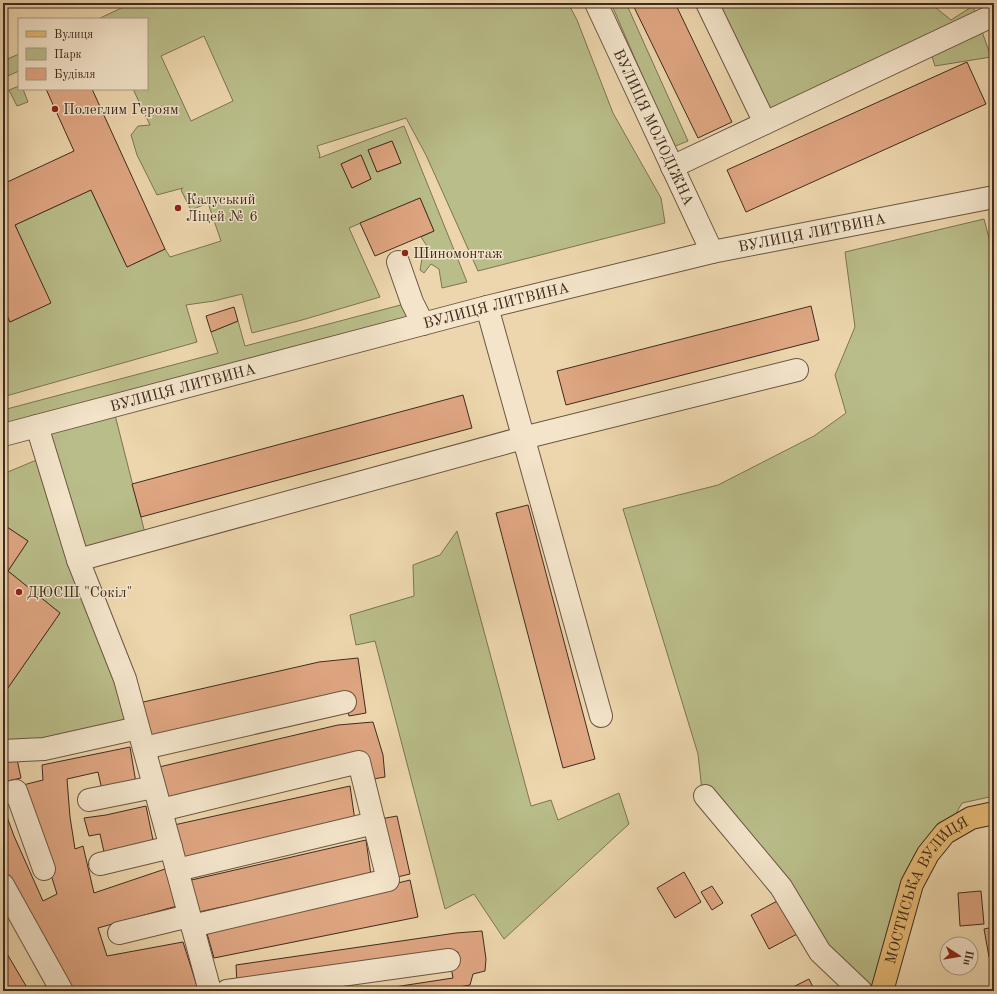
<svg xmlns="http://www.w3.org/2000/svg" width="997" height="994" font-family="'Old Standard TT',serif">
<rect width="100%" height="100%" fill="#edd6ad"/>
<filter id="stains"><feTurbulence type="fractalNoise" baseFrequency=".005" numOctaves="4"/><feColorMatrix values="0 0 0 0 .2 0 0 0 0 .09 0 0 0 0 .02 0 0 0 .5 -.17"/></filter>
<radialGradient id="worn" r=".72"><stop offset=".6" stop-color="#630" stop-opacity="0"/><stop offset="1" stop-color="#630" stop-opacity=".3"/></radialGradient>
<!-- green -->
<path fill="#b9bd89" stroke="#7c7454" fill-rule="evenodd" d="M 132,3 L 568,3 L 577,20 L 613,113 L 661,198 L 665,223 L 478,271 L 426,155 L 406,118 L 317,146 L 320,155 L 319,158 L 404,126 L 467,282 L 442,288 L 439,269 L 431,264 L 424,273 L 420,270 L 423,253 L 427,246 L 421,237 L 434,231 L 420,198 L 349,228 L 380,297 L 302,320 L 252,333 L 242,294 L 214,301 L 186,305 L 197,342 L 6,396 L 3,391 L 3,308 L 10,322 L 50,303 L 15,225 L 91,190 L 127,267 L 165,249 L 170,257 L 221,241 L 208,203 L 191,210 L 181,190 L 183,188 L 157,195 L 137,155 L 131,135 L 138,126 L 150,125 L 133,89 L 147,89 L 147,19 L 98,19 ZM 204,36 L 233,101 L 191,121 L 161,56 ZM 392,141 L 401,163 L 377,172 L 368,150 ZM 361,155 L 371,179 L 352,188 L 341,164 Z
M 611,3 L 626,3 L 688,141 L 673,147 Z
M 710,3 L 930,3 L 951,20 L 973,6 L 991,57 L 935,66 L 928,43 L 767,118 Z
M 19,54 L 19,71 L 3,78 L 3,61 Z
M 19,86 L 19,89 L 23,89 L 28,102 L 17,106 L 9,90 Z
M 984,219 L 994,257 L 994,796 L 962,803 L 945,833 L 928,854 L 882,991 L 861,991 L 702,791 L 698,754 L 623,509 L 718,485 L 814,436 L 846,413 L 835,375 L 855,327 L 845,252 Z
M 412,302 L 423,324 L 113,407 L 147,541 L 78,560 L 138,728 L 3,751 L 3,695 L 60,613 L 8,571 L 28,541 L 4,525 L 3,526 L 3,474 L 46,456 L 37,427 L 3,436 L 3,410 L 218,353 L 211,332 L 238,321 L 245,346 Z
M 457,531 L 531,806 L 551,800 L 558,820 L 619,793 L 629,824 L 504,939 L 474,894 L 445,909 L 375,641 L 356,645 L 350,615 L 414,596 L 413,565 L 440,555 Z"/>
<!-- building -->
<path fill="#dfa682" stroke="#402b1f" d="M 632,3 L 675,3 L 732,122 L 698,138 Z
M 967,62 L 986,104 L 746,212 L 727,170 Z
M 46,89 L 92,89 L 165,249 L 127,267 L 91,190 L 15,225 L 51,303 L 10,322 L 3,308 L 3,184 L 74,151 Z
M 392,141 L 401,163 L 377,172 L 368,150 Z
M 361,155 L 371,179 L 352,188 L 341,164 Z
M 420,198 L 434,231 L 375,256 L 360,223 Z
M 811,306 L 819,340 L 566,405 L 557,371 Z
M 234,307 L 238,321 L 211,332 L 206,316 Z
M 463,395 L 472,428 L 141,517 L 132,484 Z
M 528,505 L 595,759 L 563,768 L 496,513 Z
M 4,525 L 28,541 L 8,571 L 60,613 L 3,695 Z
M 358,658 L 366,713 L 349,716 L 345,695 L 324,698 L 147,736 L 139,703 L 319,662 Z
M 373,722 L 383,755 L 385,777 L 367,780 L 344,761 L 166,799 L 159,767 L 338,725 Z
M 130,747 L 136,783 L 102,790 L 98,772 L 67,779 L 70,817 L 75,849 L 83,846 L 94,893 L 168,868 L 177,906 L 98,928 L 107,956 L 183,942 L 197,986 L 178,991 L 68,991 L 3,868 L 3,806 L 14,836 L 43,901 L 57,894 L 23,785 L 43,780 L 42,765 Z
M 17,759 L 21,778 L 3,782 L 3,761 Z
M 350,786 L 355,821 L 178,859 L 174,825 Z
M 146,806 L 153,840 L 104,852 L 100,834 L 89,836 L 84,818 L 106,815 Z
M 397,816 L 410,874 L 389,879 L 375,820 Z
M 366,840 L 371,875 L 194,913 L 187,881 Z
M 684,872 L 701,902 L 675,918 L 657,888 Z
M 410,880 L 418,917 L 214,958 L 206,930 Z
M 712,886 L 723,903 L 712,910 L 701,892 Z
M 981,891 L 984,924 L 960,926 L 958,893 Z
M 781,899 L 799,933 L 769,949 L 751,915 Z
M 994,927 L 994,956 L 989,957 L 984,929 Z
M 482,931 L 486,959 L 485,971 L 473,974 L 470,985 L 454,988 L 455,991 L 368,991 L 453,978 L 451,967 L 459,966 L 458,952 L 237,985 L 236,965 L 456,933 Z
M 3,947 L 29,991 L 3,991 Z
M 809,979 L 815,991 L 785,991 Z"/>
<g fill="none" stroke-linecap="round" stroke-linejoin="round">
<defs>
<g id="minor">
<path id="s1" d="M 596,3 L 712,252"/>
<path d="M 707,3 L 765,123"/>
<path d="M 672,167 L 994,15"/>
<path d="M 398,262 L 412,302 L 423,324"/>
<path d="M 487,307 L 601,716"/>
<path d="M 37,426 L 78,560 L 125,679 L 210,991"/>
<path id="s2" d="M 3,435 L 487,307 L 712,252 L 994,197"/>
<path d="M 78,560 L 523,438 L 797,370"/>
<path d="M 144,748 L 345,702"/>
<path d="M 3,751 L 44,749 L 138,728"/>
<path d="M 3,794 L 16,791 L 44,869"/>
<path d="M 705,796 L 781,887 L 820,952 L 861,991"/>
<path d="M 89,800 L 154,787"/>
<path d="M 161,810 L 359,762 L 388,880 L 192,926"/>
<path d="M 100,864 L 171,847"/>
<path d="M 177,870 L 374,823"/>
<path d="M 3,885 L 62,991"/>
<path d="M 119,933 L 189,916"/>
<path d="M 227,991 L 449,960"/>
</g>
<g id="major">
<path id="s3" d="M 882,991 L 912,884 L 928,854 L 945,833 L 971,818 L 994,813"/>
</g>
</defs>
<!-- minor casing -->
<use href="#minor" stroke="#6b5642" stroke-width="24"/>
<!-- major casing -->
<use href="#major" stroke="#402b1f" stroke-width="24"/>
<!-- minor -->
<use href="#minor" stroke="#f3e4ca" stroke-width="22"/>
<!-- major -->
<use href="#major" stroke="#e6bb76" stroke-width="22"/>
</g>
<!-- markers -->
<g fill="#8f2418" stroke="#f3e4ca" stroke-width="1.5">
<circle cx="55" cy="109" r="4"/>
<circle cx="178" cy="208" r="4"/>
<circle cx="405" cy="253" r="4"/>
<circle cx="19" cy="592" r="4"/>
</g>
<g text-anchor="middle" stroke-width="3" stroke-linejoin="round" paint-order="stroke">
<!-- poi labels -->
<g font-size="15" fill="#402b1f" stroke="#f3e4ca" text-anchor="start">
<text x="63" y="114">Полеглим Героям</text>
<text x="186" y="204">Калуський<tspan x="186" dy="17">Ліцей № 6</tspan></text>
<text x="413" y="258">Шиномонтаж</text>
<text x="27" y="597">ДЮСШ "Сокіл"</text>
</g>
<!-- street labels -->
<g font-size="15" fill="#402b1f" stroke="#f3e4ca">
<text dy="5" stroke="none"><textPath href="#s1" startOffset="137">ВУЛИЦЯ МОЛОДІЖНА</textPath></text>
<text dy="5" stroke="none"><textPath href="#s2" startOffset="834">ВУЛИЦЯ ЛИТВИНА</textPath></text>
<text dy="5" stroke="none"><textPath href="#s2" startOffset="510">ВУЛИЦЯ ЛИТВИНА</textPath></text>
<text dy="5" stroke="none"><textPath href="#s2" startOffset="186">ВУЛИЦЯ ЛИТВИНА</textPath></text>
<text dy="5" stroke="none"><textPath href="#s3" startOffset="113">МОСТИСЬКА ВУЛИЦЯ</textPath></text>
</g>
</g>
<!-- margin -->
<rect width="997" height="994" fill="none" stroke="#edd6ad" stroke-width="16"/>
<rect x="4" y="4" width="989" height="986" fill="none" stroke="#402b1f" stroke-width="2"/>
<rect x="8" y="8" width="981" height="978" fill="none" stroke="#402b1f"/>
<!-- legend -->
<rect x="18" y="18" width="130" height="72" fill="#f3e4ca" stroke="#ab9a86"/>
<rect x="26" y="31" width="20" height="6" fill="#e6bb76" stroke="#ab9a86"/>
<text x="54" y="38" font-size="12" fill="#402b1f">Вулиця</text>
<rect x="26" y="48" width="20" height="12" fill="#b9bd89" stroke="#ab9a86"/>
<text x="54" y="58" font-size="12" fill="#402b1f">Парк</text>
<rect x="26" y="68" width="20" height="12" fill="#dfa682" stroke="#ab9a86"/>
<text x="54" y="78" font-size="12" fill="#402b1f">Будівля</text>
<!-- north arrow -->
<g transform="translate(959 956) rotate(102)"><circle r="19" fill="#f3e4ca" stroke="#ab9a86"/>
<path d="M0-3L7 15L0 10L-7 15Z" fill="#8f2418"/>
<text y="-6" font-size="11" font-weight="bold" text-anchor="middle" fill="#402b1f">Пн</text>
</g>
<rect width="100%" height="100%" filter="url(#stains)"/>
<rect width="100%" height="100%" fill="url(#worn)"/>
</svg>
